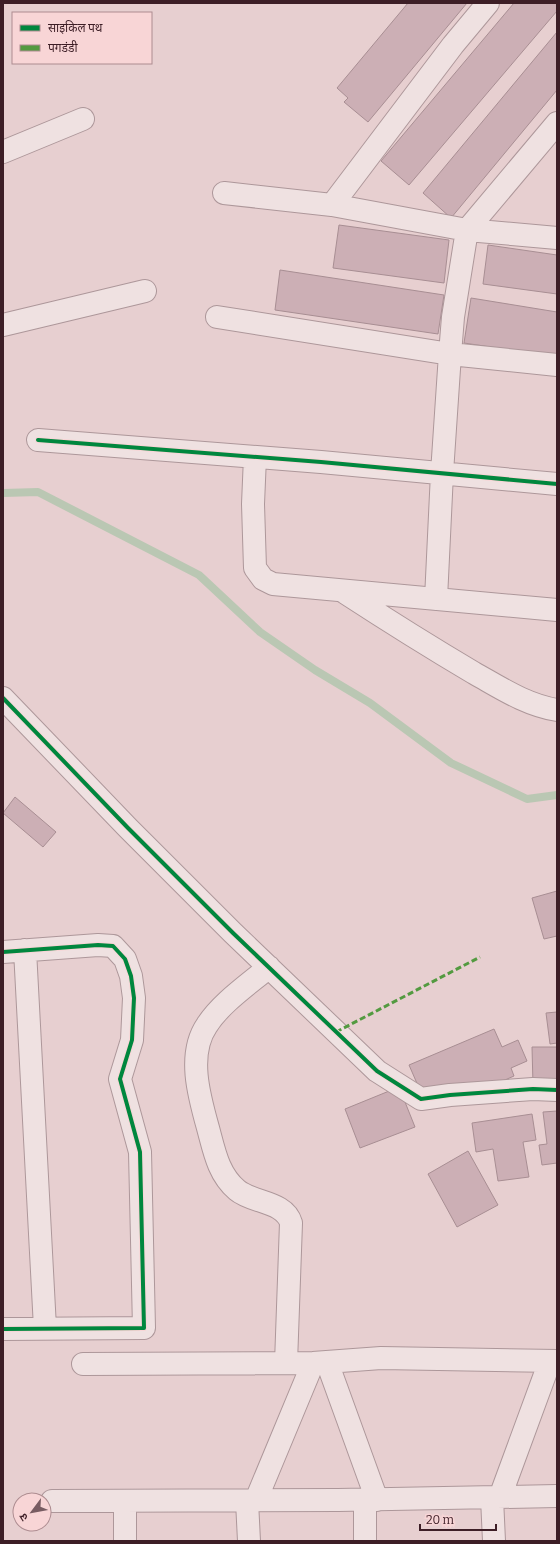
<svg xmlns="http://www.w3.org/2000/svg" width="560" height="1544" font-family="Bitter,'Noto Sans Devanagari',serif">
<rect width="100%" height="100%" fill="#e7cfd0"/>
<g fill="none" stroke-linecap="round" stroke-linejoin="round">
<!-- stream -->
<path stroke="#bac7b3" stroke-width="8" d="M 3,493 L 38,492 L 199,575 L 260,632 L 315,670 L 370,703 L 451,763 L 527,799 L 557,795"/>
</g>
<!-- building -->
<path fill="#ccafb5" stroke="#a88e93" d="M 408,3 L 467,3 L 368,122 L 344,102 L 348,98 L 337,88 Z
M 514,3 L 557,3 L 557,11 L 409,185 L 381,161 Z
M 557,32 L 557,90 L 451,218 L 423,193 Z
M 339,225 L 449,240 L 444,283 L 333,268 Z
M 488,245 L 557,255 L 557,294 L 483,284 Z
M 280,270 L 444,295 L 438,334 L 275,310 Z
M 471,298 L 557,312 L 557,357 L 464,343 Z
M 15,797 L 56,832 L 43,847 L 3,813 Z
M 557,891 L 557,936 L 544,939 L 532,898 Z
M 557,1012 L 557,1043 L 550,1044 L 546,1013 Z
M 494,1029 L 502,1047 L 518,1040 L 527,1061 L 511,1068 L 514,1076 L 498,1083 L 419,1088 L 409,1065 Z
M 532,1047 L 557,1047 L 557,1084 L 533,1085 Z
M 399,1087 L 415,1127 L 360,1148 L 345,1109 Z
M 557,1111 L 557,1163 L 542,1165 L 539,1145 L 547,1144 L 543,1112 Z
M 532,1114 L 536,1140 L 523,1142 L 529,1177 L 498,1181 L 493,1149 L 476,1152 L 472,1123 Z
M 468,1151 L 498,1205 L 457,1227 L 428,1174 Z"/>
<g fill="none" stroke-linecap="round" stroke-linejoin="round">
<defs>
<path id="minor" d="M 3,152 L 83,119
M 224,193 L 332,205 L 467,230 L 557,238
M 332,205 L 453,45 L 488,3
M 217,317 L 450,354 L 557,365
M 3,325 L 145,291
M 38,440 L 321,462 L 557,484
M 255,457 L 253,504 L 255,568 L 263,579 L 273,584 L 557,610
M 344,592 C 387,620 430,647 474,673 C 501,688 526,705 557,710
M 436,599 L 442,473 L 450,354 L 453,317 L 467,230 L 557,123
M 3,698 L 128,828 L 233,933 L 377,1071 L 421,1099 L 450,1095 L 533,1089 L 557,1090
M 25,950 L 45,1328
M 3,952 L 98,945 L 113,946 L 125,959 L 131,976 L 134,998 L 132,1040 L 120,1079 L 140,1152 L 144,1328 L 3,1329
M 269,967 C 249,984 221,1003 207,1025 C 187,1054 199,1096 208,1128 C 214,1150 218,1174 237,1190 C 252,1203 285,1201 291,1223 L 286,1363
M 327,1362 L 377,1500
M 83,1364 L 313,1363 L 381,1358 L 557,1361
M 500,1497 L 550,1361
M 492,1498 L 494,1541
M 256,1500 L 313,1363
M 365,1500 L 365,1541
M 52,1501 L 338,1500 L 557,1496
M 125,1501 L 125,1541
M 247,1501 L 249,1541"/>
</defs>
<!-- minor casing -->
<use href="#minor" stroke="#ad979a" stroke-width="24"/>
<!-- minor -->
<use href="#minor" stroke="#efe1e1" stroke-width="22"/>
<!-- quiet -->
<path stroke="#539a40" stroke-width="3" stroke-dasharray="6 3" stroke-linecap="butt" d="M 336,1032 L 480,957"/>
<defs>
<path id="cycleway" d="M 38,440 L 321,462 L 557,484
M 3,698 L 128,828 L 233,933 L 377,1071 L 421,1099 L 450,1095 L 533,1089 L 557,1090
M 3,952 L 98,945 L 113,946 L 125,959 L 131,976 L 134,998 L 132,1040 L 120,1079 L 140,1152 L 144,1328 L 3,1329"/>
</defs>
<!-- cycleway casing -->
<use href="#cycleway" stroke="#f8d5d6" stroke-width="6"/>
<!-- cycleway -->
<use href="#cycleway" stroke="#00873e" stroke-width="4"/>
</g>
<!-- border -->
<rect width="560" height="1544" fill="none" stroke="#3d1e26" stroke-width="8"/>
<!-- legend -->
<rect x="12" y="12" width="140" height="52" fill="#f8d5d6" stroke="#ad8c90"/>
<rect x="20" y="25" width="20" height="6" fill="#00873e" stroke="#ad8c90"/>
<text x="48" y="32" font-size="12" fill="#3d1e26">साइकिल पथ</text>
<rect x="20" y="45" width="20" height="6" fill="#539a40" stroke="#ad8c90"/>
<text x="48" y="52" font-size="12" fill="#3d1e26">पगडंडी</text>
<!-- north arrow -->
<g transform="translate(32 1512) rotate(238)"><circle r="19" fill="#f8d5d6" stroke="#ad8c90"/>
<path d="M0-3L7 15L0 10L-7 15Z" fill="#785c62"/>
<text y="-6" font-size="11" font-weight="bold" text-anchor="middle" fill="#3d1e26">उ</text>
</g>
<!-- scale -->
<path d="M420 1524v6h76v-6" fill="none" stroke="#3d1e26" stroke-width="2"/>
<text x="426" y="1524" font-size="12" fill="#3d1e26" stroke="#f8d5d6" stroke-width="3" paint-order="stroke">20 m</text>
</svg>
